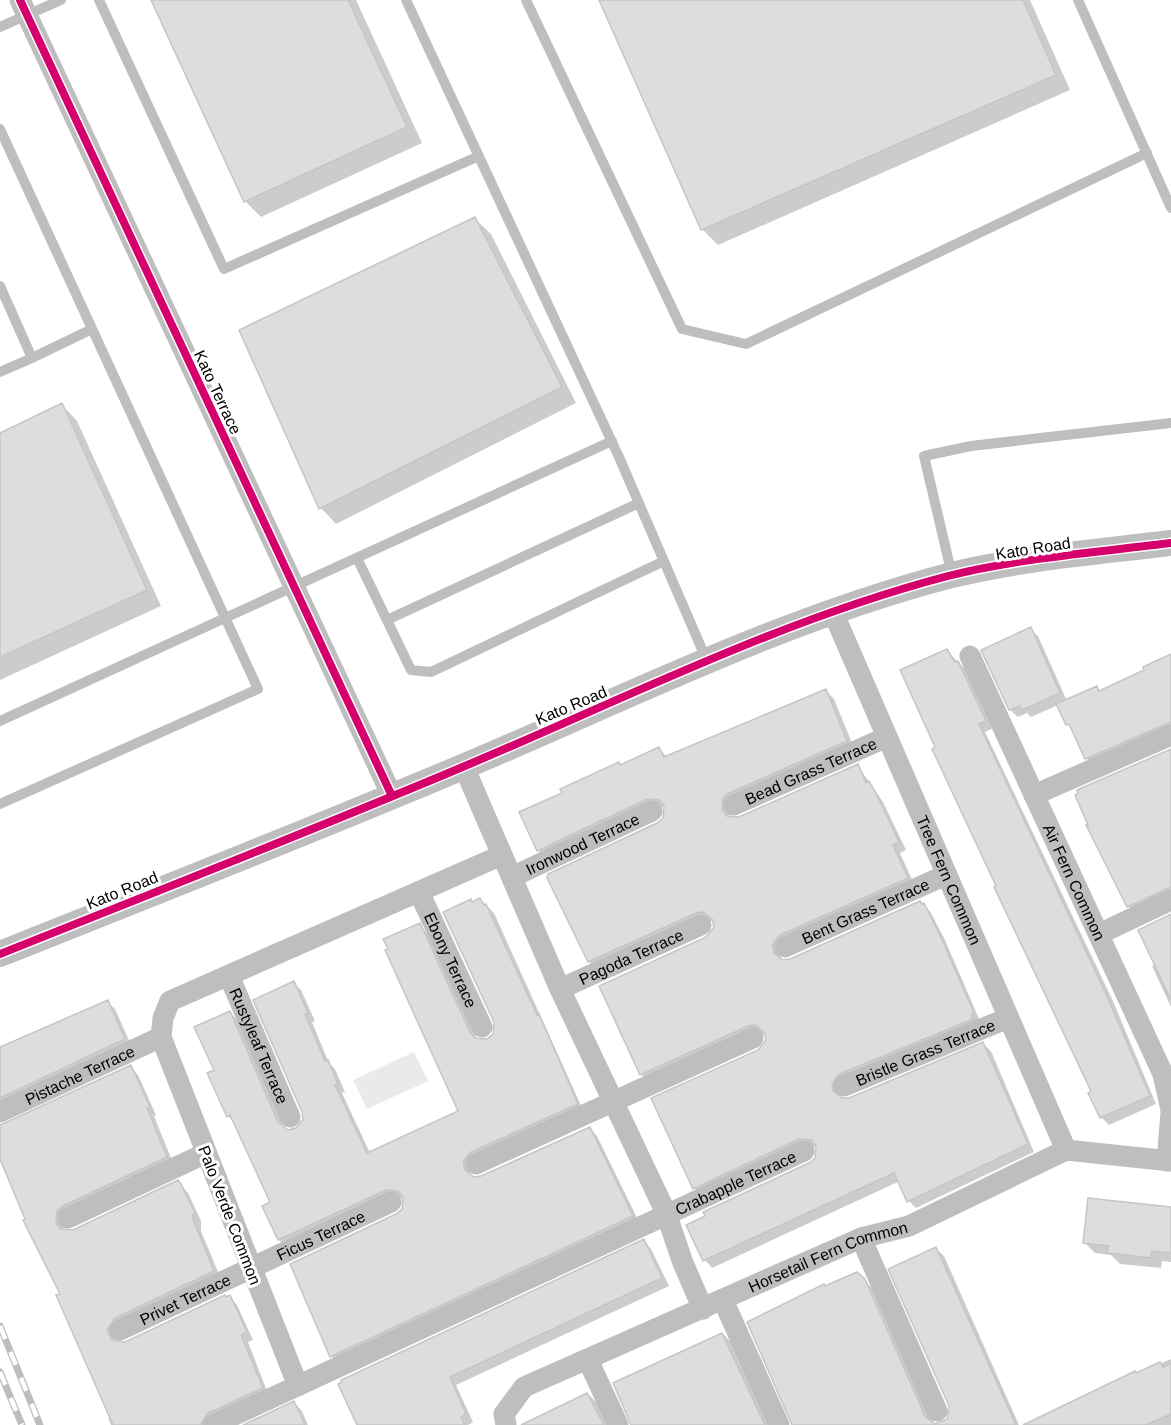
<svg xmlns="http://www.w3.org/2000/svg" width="1171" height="1425" font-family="Helvetica,sans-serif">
<rect width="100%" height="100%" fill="#fff"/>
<!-- green -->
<path fill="#eaeaea" d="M 414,1052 L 428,1081 L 367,1109 L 353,1080 Z"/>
<!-- shadow -->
<path fill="#0003" d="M 152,0 L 356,0 L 422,143 L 261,217 L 245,201 Z
M 603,0 L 1030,0 L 1070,90 L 718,245 L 702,229 Z
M 475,219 L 491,234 L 576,403 L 336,524 L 321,508 L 240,331 Z
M 62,405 L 77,421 L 161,606 L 0,680 L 0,435 Z
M 1030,629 L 1038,636 L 1067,701 L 1096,688 L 1100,692 L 1146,671 L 1145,668 L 1154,661 L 1171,654 L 1171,738 L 1098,770 L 1086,758 L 1058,705 L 1031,717 L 1027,713 L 1018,717 L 1010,710 L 983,651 Z
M 947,651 L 966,670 L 992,729 L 985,732 L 1113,1001 L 1156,1104 L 1109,1125 L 1102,1118 L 1090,1093 L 1093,1092 L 937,748 Z
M 826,691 L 834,699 L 854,748 L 731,806 L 729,817 L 739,818 L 858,766 L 883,802 L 906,850 L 900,853 L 915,886 L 780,953 L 780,959 L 791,960 L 924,905 L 931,913 L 945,940 L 980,1021 L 839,1092 L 839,1099 L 849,1099 L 983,1044 L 991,1051 L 1034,1152 L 916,1208 L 909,1201 L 900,1181 L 712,1268 L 705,1260 L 688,1225 L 810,1164 L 816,1159 L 817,1147 L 807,1147 L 702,1195 L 694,1188 L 759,1051 L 767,1040 L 766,1034 L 756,1034 L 649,1082 L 641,1074 L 601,986 L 707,938 L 715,927 L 713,921 L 704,921 L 597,969 L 589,962 L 658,824 L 664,818 L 665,807 L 655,807 L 546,858 L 538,850 L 621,766 L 659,749 L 667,757 Z
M 1171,751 L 1171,903 L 1140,917 L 1128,906 Z
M 480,899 L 494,913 L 584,1112 L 470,1170 L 471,1176 L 482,1177 L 589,1128 L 597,1136 L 640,1224 L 339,1364 L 331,1356 L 397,1215 L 403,1209 L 404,1198 L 394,1198 L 287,1247 L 279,1240 L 264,1206 L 272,1203 L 235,1123 L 228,1116 L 216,1071 L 230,1013 L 238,1020 L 284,1129 L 288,1131 L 296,1130 L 304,1119 L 293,983 L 301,990 L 315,1021 L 312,1022 L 329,1063 L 335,1069 L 345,1092 L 342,1093 L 370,1153 L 460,1112 L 419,925 L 427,933 L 477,1039 L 487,1040 L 494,1035 L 495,1021 L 473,903 Z
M 1171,916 L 1171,1007 L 1152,966 L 1156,964 Z
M 107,1002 L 115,1009 L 132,1047 L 0,1110 L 0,1052 Z
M 130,1067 L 138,1075 L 156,1115 L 154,1116 L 174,1165 L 64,1219 L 63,1230 L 73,1231 L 178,1182 L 188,1193 L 201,1221 L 201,1231 L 221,1279 L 114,1338 L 116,1342 L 125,1343 L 230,1297 L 237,1305 L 253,1340 L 248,1342 L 269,1396 L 210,1425 L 111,1425 L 108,1418 L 111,1417 L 62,1294 L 0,1154 L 0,1125 L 6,1125 Z
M 1171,1209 L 1171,1262 L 1162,1261 L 1161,1268 L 1120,1264 L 1111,1255 L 1095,1253 L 1084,1242 Z
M 644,1241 L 651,1249 L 669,1286 L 456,1385 L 473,1422 L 468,1425 L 359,1425 Z
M 936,1249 L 944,1256 L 1019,1425 L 935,1425 L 948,1420 L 950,1406 Z
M 864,1280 L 872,1288 L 935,1425 L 793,1425 L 825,1288 Z
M 723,1334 L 731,1342 L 768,1425 L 631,1425 L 631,1420 L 614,1383 Z
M 1171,1359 L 1171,1425 L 1027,1425 L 1136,1374 Z
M 589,1395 L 597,1403 L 607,1425 L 545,1425 L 541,1417 Z
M 294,1403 L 302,1411 L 308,1425 L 247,1425 Z"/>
<!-- building -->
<path fill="#ddd" stroke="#c5c5c5" stroke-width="1.5" d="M 151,0 L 348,0 L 407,127 L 244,202 Z
M 599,0 L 1023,0 L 1056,75 L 701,230 Z
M 475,217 L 562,387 L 319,509 L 239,330 Z
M 62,403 L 147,590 L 0,657 L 0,433 Z
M 1031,627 L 1060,693 L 1022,710 L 1020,706 L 1009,710 L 981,650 Z
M 947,649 L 955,662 L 958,661 L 986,721 L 979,724 L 1105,992 L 1150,1096 L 1100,1118 L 1088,1093 L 1091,1091 L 994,887 L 996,886 L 932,749 L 935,747 L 900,670 Z
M 1171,654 L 1171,722 L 1085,759 L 1069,724 L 1066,725 L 1056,704 L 1097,686 L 1099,691 L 1144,670 L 1143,667 Z
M 826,689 L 847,741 L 729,793 L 723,798 L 722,810 L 727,816 L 739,817 L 858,764 L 866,783 L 869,781 L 876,793 L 899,842 L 893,845 L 908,878 L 780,935 L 772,945 L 774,953 L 783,960 L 790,959 L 920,901 L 922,904 L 924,903 L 938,931 L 974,1013 L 971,1014 L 973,1019 L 839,1074 L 832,1084 L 833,1091 L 842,1098 L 849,1098 L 983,1042 L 1028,1144 L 907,1202 L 894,1173 L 703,1261 L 686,1225 L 705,1216 L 703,1212 L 809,1163 L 815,1158 L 816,1146 L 811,1140 L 799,1139 L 693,1189 L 651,1098 L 758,1050 L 766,1040 L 764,1032 L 755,1025 L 748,1026 L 640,1075 L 599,986 L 706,937 L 714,927 L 712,919 L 703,912 L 696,913 L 588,962 L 547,878 L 548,874 L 657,823 L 663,818 L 664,806 L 659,800 L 647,799 L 537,851 L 519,812 L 562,793 L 560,789 L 619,762 L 620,765 L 659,747 L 664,757 Z
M 1171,749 L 1171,887 L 1127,907 L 1086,825 L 1088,825 L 1075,795 L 1078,793 L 1077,790 Z
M 480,898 L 484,905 L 486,904 L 537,1015 L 539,1014 L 578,1104 L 471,1152 L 463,1162 L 465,1170 L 474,1177 L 481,1176 L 590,1127 L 633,1216 L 330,1357 L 290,1264 L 396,1214 L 402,1209 L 403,1197 L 398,1191 L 386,1190 L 278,1240 L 262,1206 L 270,1202 L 230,1115 L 227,1117 L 207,1073 L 214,1070 L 194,1027 L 230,1011 L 278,1122 L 288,1130 L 296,1128 L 303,1119 L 302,1112 L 253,1000 L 294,981 L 308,1013 L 305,1014 L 325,1061 L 328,1060 L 338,1084 L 335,1085 L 367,1153 L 458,1111 L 385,950 L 388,949 L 383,939 L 420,923 L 470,1032 L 475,1038 L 487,1039 L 493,1034 L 494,1022 L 443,912 L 471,899 L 472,902 Z
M 1171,914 L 1171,1000 L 1138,930 Z
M 108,1000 L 125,1039 L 0,1098 L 0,1047 Z
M 131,1065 L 150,1107 L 147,1108 L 167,1157 L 63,1206 L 57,1211 L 56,1223 L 61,1229 L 73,1230 L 178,1180 L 181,1184 L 195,1213 L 192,1215 L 194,1222 L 214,1271 L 115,1318 L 107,1330 L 112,1340 L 125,1342 L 225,1295 L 226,1297 L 230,1295 L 247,1332 L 241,1335 L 263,1388 L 208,1413 L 200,1425 L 113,1425 L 56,1295 L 60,1294 L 23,1220 L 25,1219 L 0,1159 L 0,1125 Z
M 1088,1198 L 1171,1207 L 1171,1253 L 1152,1251 L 1151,1258 L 1107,1253 L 1108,1246 L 1083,1243 Z
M 644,1239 L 662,1278 L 450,1377 L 466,1414 L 461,1417 L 465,1425 L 357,1425 L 338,1384 L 342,1382 L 341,1380 Z
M 936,1247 L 1016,1425 L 792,1425 L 747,1322 L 824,1284 L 825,1286 L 857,1272 L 865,1279 L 925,1416 L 935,1424 L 947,1419 L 949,1406 L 888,1269 Z
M 722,1333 L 765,1425 L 631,1425 L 613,1383 Z
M 1160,1362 L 1163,1367 L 1171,1363 L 1171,1414 L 1146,1425 L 1023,1425 L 1135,1371 L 1136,1373 Z
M 587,1393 L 604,1425 L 521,1425 Z
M 294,1401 L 305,1425 L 243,1425 Z"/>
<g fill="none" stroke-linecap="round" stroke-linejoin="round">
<!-- service -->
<path stroke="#bebebe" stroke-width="10" d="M 99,0 L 224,269 L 479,156
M 406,0 L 619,457 L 707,661
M 526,0 L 682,329 L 746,344 L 1147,153
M 1078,0 L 1171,208
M 0,27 L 61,0
M 0,129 L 258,689 L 0,804
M 0,286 L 32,358 L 0,372
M 32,358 L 92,329
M 357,558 L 411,670 L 431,672 L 664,561
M 952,575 L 924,456 L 971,446 L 1171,423
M 387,620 L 639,503
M 0,721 L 612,441"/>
<!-- minor -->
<g stroke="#bebebe" stroke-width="21">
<path d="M 20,0 L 392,796"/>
<path id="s1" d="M 833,612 L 1066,1150"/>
<path id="s2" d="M 970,656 L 1163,1074 L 1171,1110"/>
<path d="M 464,767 L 560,989 L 666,1213 L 683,1263 L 703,1309"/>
<path d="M 1034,795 L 1171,735"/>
<path id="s3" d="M 734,805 L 887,737"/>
<path id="s4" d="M 512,877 L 652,811"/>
<path id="s5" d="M 419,892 L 482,1027"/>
<path d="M 1099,934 L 1171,900"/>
<path id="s6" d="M 785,947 L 946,875"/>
<path id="s7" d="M 229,976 L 290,1117"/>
<path id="s8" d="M 560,989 L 701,925"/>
<path id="s9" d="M 844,1086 L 1008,1018"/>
<path id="s10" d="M 0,1112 L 161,1037"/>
<path d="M 1167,1161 L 1171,1113"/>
<path d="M 476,1164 L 753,1038"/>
<path d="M 68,1218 L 206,1153"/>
<path d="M 861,1238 L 937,1411"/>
<path d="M 723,1300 L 779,1425"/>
<path id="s11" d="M 120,1330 L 391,1202"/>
<path d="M 588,1360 L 618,1425"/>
<path d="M 298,1386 L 161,1037 L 163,1018 L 170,1001 L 502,855"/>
<path id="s12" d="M 213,1425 L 804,1151"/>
<path id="s13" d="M 506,1425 L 504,1414 L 524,1387 L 861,1238 L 909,1226 L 1066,1150 L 1171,1161"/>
</g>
<!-- tertiary -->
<path stroke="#bebebe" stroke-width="26" d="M 0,954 C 155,892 311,831 465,766 C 624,699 780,620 948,576 C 1020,558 1097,552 1171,543"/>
<defs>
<path id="rail" d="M 0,1326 L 40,1425
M 0,1372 L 22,1425"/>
</defs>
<!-- rail casing -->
<use href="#rail" stroke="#bdbdbd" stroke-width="7"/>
<!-- rail -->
<use href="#rail" stroke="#fff" stroke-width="4.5" stroke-dasharray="14" stroke-linecap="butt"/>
<defs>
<path id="cycleway" d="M 20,0 L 392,796
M 0,954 C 155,892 311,831 465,766 C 624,699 780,620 948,576 C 1020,558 1097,552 1171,543"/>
</defs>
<!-- cycleway casing -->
<use href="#cycleway" stroke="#fff" stroke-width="11"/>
<!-- cycleway -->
<use href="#cycleway" stroke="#d6006c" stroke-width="8"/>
</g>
<g text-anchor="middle" stroke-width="6" stroke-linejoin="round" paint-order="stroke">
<!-- street labels -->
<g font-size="16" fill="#000" stroke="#fff">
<text transform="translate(218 392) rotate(65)" y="6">Kato Terrace</text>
<text transform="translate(1033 548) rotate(-9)" y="6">Kato Road</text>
<text transform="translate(571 705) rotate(-23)" y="6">Kato Road</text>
<text dy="6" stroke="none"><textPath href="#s3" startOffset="84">Bead Grass Terrace</textPath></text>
<text dy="6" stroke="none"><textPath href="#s4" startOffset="78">Ironwood Terrace</textPath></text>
<text dy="6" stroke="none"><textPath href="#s1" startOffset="292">Tree Fern Common</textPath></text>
<text dy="6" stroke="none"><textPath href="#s2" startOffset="249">Air Fern Common</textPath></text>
<text transform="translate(122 890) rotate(-22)" y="6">Kato Road</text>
<text dy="6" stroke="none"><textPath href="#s6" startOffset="88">Bent Grass Terrace</textPath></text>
<text dy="6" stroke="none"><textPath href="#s8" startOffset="78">Pagoda Terrace</textPath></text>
<text dy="6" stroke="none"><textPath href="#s5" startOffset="75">Ebony Terrace</textPath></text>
<text dy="6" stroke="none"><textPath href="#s7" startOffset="76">Rustyleaf Terrace</textPath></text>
<text dy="6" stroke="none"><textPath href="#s9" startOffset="88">Bristle Grass Terrace</textPath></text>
<text dy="6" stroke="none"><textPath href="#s10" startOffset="88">Pistache Terrace</textPath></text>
<text dy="6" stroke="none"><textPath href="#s12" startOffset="576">Crabapple Terrace</textPath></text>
<text transform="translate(230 1215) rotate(69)" y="6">Palo Verde Common</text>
<text dy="6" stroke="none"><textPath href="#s11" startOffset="222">Ficus Terrace</textPath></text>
<text dy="6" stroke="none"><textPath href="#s13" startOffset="376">Horsetail Fern Common</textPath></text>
<text dy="6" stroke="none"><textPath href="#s11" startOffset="72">Privet Terrace</textPath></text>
</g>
</g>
</svg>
